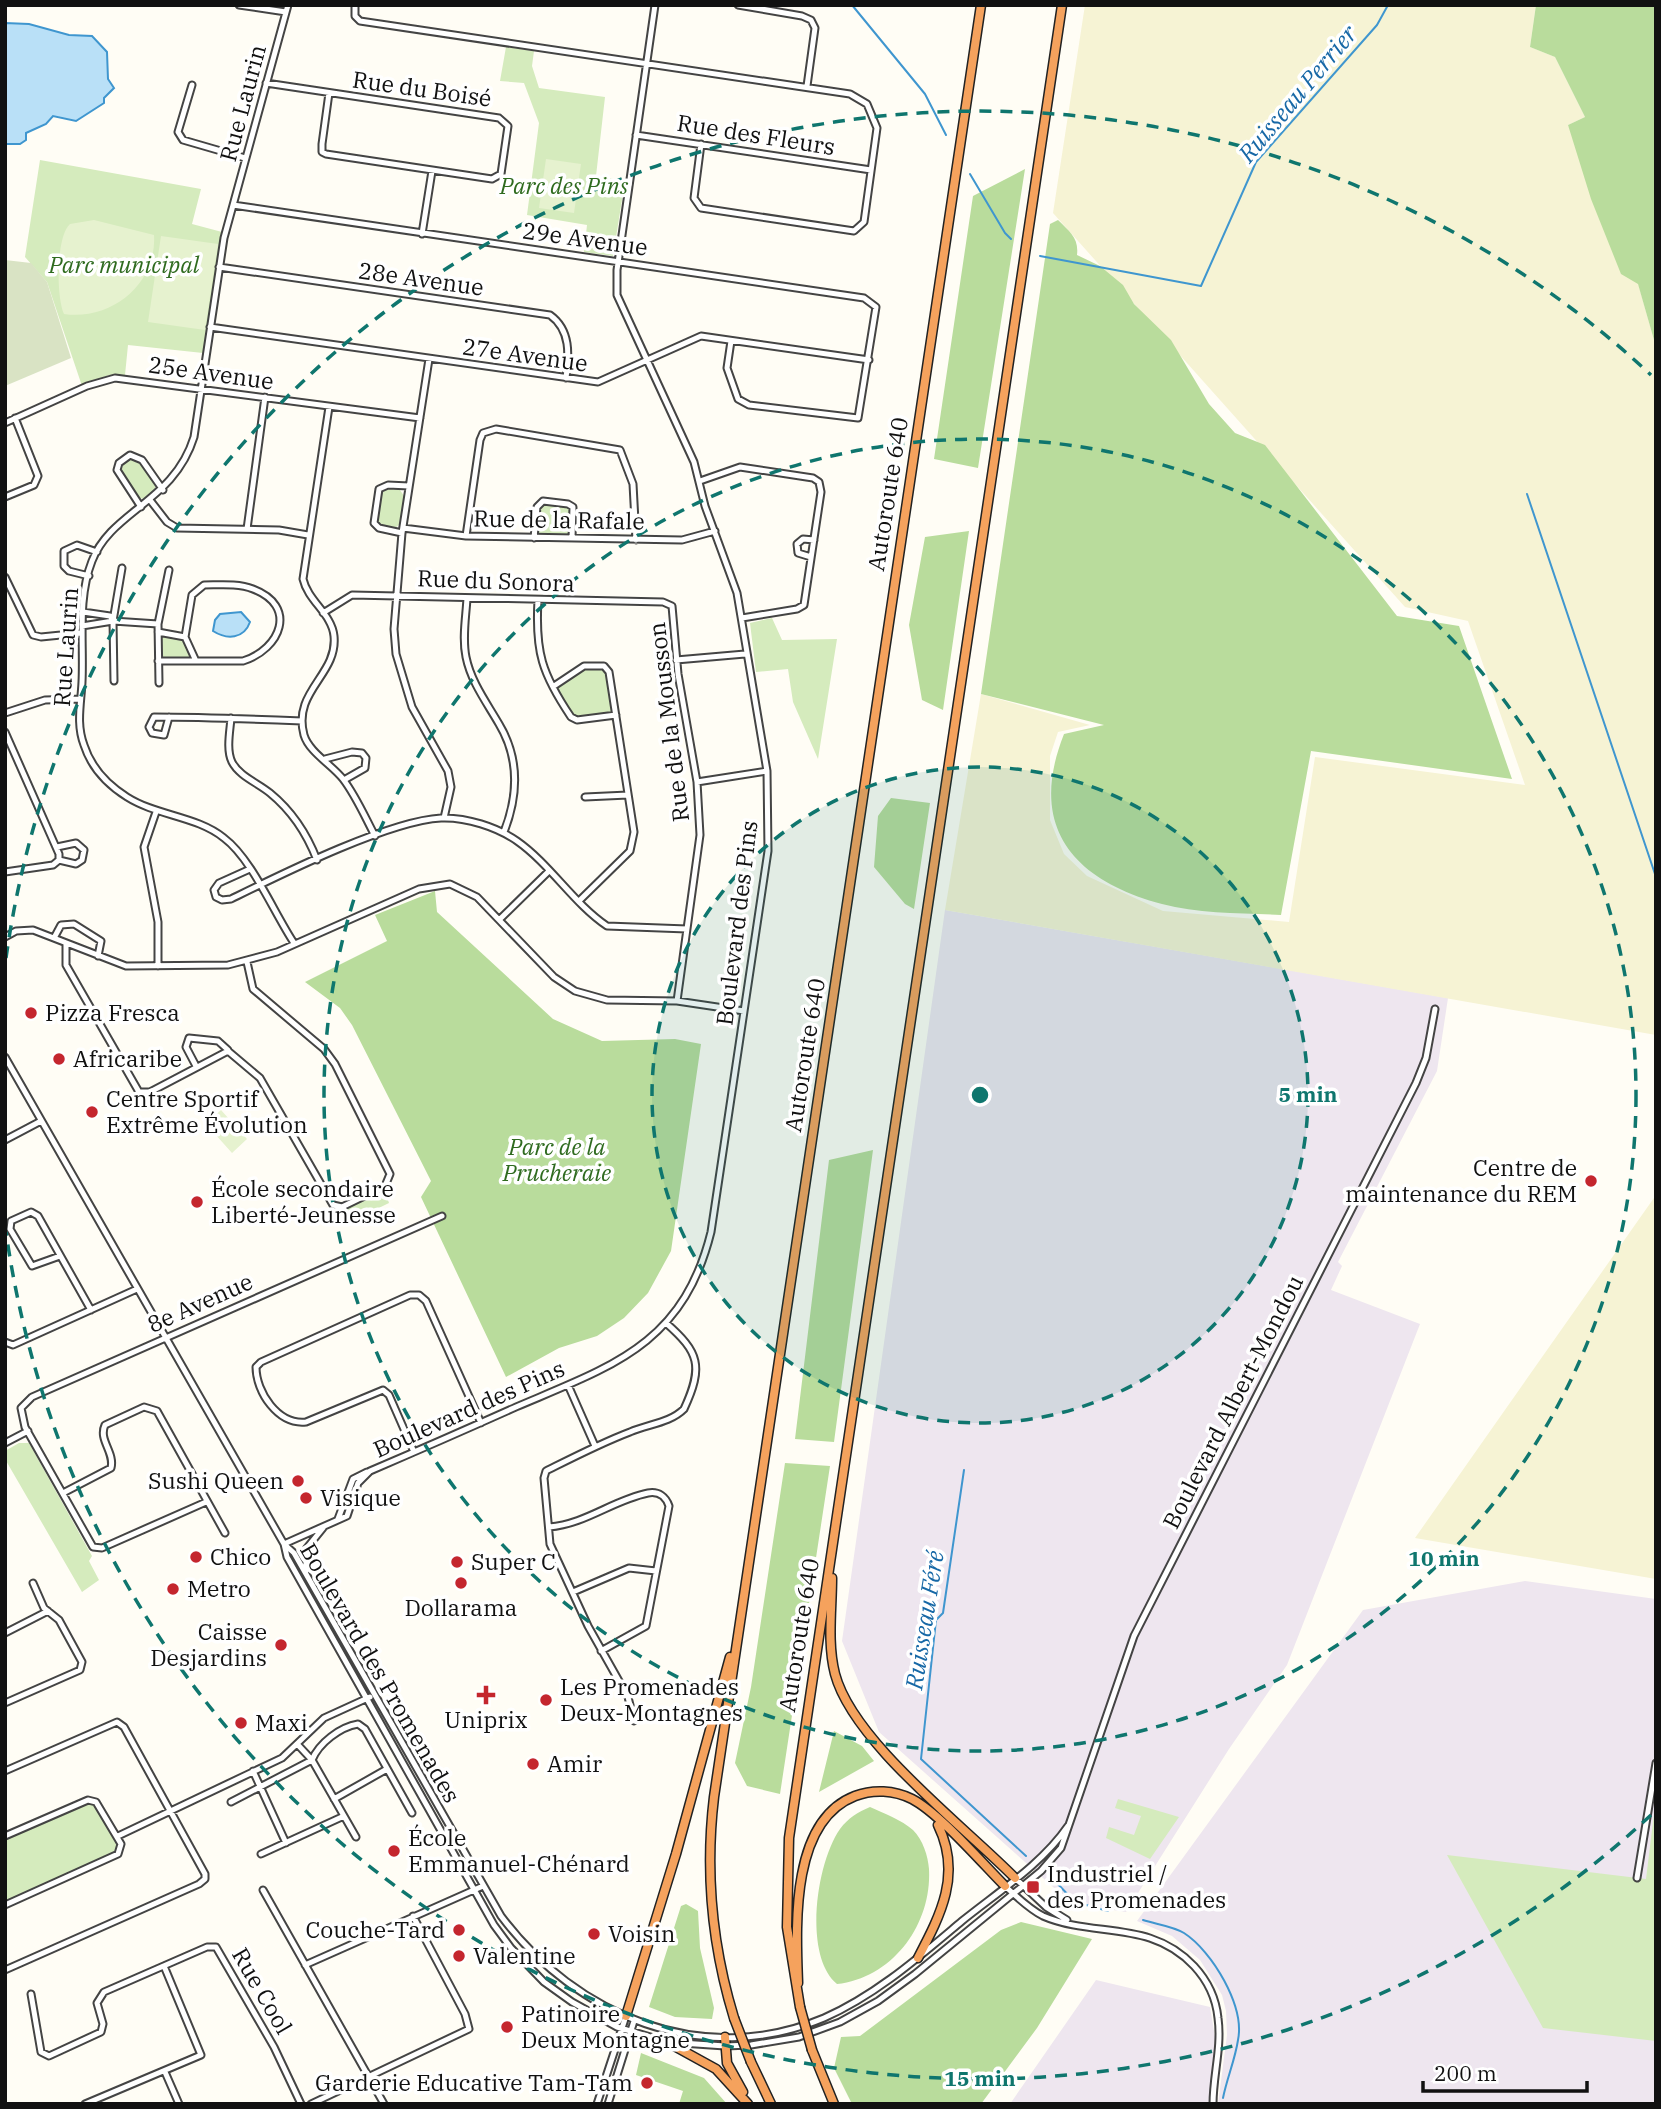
<svg xmlns="http://www.w3.org/2000/svg" width="1661" height="2109" font-family="'IBM Plex Serif',serif">
<rect width="100%" height="100%" fill="#fffdf5"/>
<!-- industrial -->
<path fill="#eee6ef" d="M 945,910 L 1448,998 L 1437,1071 L 1338,1262 L 1342,1266 L 1331,1290 L 1420,1324 L 1287,1665 L 1229,1749 L 1126,1912 L 1071,1903 L 879,1732 L 842,1641 Z
M 1525,1581 L 1656,1599 L 1656,2104 L 1218,2104 L 1227,2035 L 1226,2011 L 1222,1995 L 1200,1960 L 1172,1936 L 1137,1921 L 1363,1610 Z
M 1096,1980 L 1210,2007 L 1215,2037 L 1210,2104 L 1010,2104 Z"/>
<!-- farmland -->
<path fill="#f6f3d4" d="M 1085,5 L 1536,5 L 1530,47 L 1555,57 L 1585,117 L 1568,125 L 1638,283 L 1656,347 L 1656,1035 L 945,910 L 981,694 L 1090,725 L 1058,732 L 1050,756 L 1050,820 L 1064,854 L 1087,876 L 1163,911 L 1289,922 L 1315,757 L 1525,785 L 1468,621 L 1405,607 L 1053,213 Z
M 1656,1195 L 1656,1579 L 1415,1538 Z"/>
<!-- green -->
<path fill="#d5ebbd" d="M 506,47 L 534,51 L 532,66 L 539,88 L 605,97 L 596,176 L 625,181 L 613,256 L 584,252 L 587,225 L 527,215 L 539,123 L 524,83 L 500,81 Z
M 40,160 L 201,189 L 192,224 L 222,232 L 203,353 L 128,345 L 125,375 L 109,375 L 82,386 L 47,282 L 25,257 Z
M 130,459 L 139,461 L 155,485 L 155,490 L 145,499 L 139,498 L 121,473 L 123,464 Z
M 386,488 L 400,490 L 404,496 L 401,523 L 394,529 L 377,522 L 381,493 Z
M 543,501 L 573,507 L 572,538 L 534,538 L 537,507 Z
M 772,618 L 782,640 L 837,639 L 818,759 L 793,702 L 788,669 L 756,672 L 750,623 Z
M 158,632 L 185,637 L 196,661 L 158,661 Z
M 597,665 L 609,672 L 616,715 L 573,719 L 554,686 L 584,666 Z
M 385,1191 L 389,1203 L 350,1222 L 347,1216 L 341,1219 L 338,1215 L 338,1211 Z
M 19,1443 L 29,1443 L 92,1556 L 89,1561 L 99,1580 L 82,1592 L 5,1459 L 5,1451 Z
M 1118,1799 L 1179,1817 L 1150,1859 L 1106,1838 L 1109,1827 L 1134,1835 L 1141,1816 L 1115,1808 Z
M 88,1800 L 96,1802 L 121,1844 L 118,1854 L 5,1905 L 5,1836 Z
M 1654,1814 L 1656,2041 L 1543,2028 L 1447,1855 L 1646,1879 Z"/>
<!-- forest -->
<path fill="#b9dc9c" d="M 1536,5 L 1656,5 L 1656,347 L 1638,284 L 1621,274 L 1591,199 L 1568,125 L 1585,117 L 1555,57 L 1530,47 Z
M 1025,169 L 978,468 L 934,459 L 973,196 Z
M 1058,220 C 1070,232 1079,238 1077,255 L 1100,266 L 1123,285 L 1134,304 L 1171,340 L 1209,404 L 1235,433 L 1265,445 L 1397,616 L 1459,626 L 1512,779 L 1311,751 L 1281,915 C 1242,913 1199,914 1162,904 C 1073,880 1027,827 1064,734 L 1104,725 L 981,694 L 1050,224 Z
M 969,531 L 943,710 L 922,700 L 909,625 L 925,537 Z
M 891,798 L 930,803 L 914,909 L 905,904 L 874,867 L 878,816 Z
M 435,891 L 437,912 L 553,1019 L 602,1041 L 675,1039 L 701,1044 L 671,1251 L 648,1293 L 624,1318 L 597,1336 L 559,1348 L 506,1377 L 421,1197 L 431,1181 L 352,1025 L 340,1008 L 305,982 L 387,941 L 375,915 Z
M 873,1150 L 834,1442 L 795,1439 L 829,1160 Z
M 785,1463 L 830,1466 L 780,1794 L 747,1786 L 735,1763 L 751,1687 Z
M 834,1731 L 862,1746 L 874,1761 L 819,1792 Z
M 870,1807 C 883,1813 902,1820 913,1830 C 923,1840 928,1856 929,1869 C 932,1924 893,1978 837,1984 C 803,1956 816,1863 840,1829 C 848,1818 858,1812 870,1807 Z
M 686,1904 L 698,1911 L 700,1948 L 714,2008 L 712,2019 L 675,2017 L 649,2007 L 681,1906 Z
M 1021,1922 L 1092,1939 L 1037,2028 L 981,2104 L 852,2104 L 834,2068 L 841,2037 L 860,2036 L 1001,1930 Z
M 641,2053 L 704,2078 L 727,2104 L 679,2104 L 683,2091 L 636,2075 Z"/>
<!-- cemetery -->
<path fill="#d9e3c4" d="M 5,260 L 31,263 L 47,282 L 71,358 L 5,386 Z"/>
<!-- pitch -->
<path fill="#e6f2cf" d="M 546,159 L 581,164 L 574,213 L 539,208 Z
M 94,220 L 154,235 C 157,285 110,321 64,314 C 56,297 56,236 70,224 Z
M 161,236 L 218,244 L 205,330 L 148,322 Z
M 221,1110 L 247,1139 L 232,1153 L 206,1124 Z"/>
<!-- water -->
<path fill="#b9e0f7" stroke="#3f96cf" stroke-width="2" d="M 5,23 L 29,24 L 69,35 L 92,36 L 107,52 L 108,79 L 114,88 L 104,98 L 104,103 L 76,121 L 53,116 L 46,124 L 26,133 L 26,140 L 20,144 L 5,144 Z
M 241,612 L 250,622 C 244,639 227,640 213,631 L 215,620 L 220,614 Z"/>
<g fill="none" stroke-linecap="round" stroke-linejoin="round">
<!-- stream -->
<path stroke="#3f96cf" stroke-width="2" d="M 852,5 L 925,94 L 946,135
M 970,174 L 1005,233 L 1011,239
M 1040,256 L 1201,286 L 1256,162 L 1377,25 L 1388,5
M 1527,494 L 1656,877
M 964,1470 L 943,1613 L 936,1620 L 921,1759 L 1026,1856
M 1052,1878 L 1075,1902 L 1108,1911
M 1143,1920 C 1155,1924 1173,1926 1184,1933 C 1212,1951 1245,2006 1238,2040 C 1235,2060 1227,2078 1223,2098"/>
<defs>
<path id="minor" d="M 239,5 L 286,12
M 288,5 L 224,238 L 194,437 C 174,502 111,511 92,561 C 77,599 84,643 82,682 C 81,704 76,724 84,745 C 91,767 108,785 127,797 C 157,816 197,816 224,838 C 252,859 274,913 294,943
M 355,5 L 355,16 L 360,21 L 850,94 L 867,104 L 877,128 L 864,222 L 854,231 L 701,208 L 694,198 L 701,144
M 738,5 L 802,16 L 811,20 L 815,28 L 807,86
M 266,83 L 499,118 L 508,126 L 501,174 L 492,179 L 326,154 L 322,152 L 322,144 L 329,93
M 192,85 L 178,132 L 183,140 L 245,158
M 636,135 L 871,170
M 233,205 L 864,298 L 876,307 L 858,418 L 749,405 L 738,399 L 727,368 L 731,341
M 422,234 L 432,171
M 219,267 L 550,315 C 571,330 569,355 566,378
M 210,327 L 598,382 L 701,336 L 869,360
M 429,359 L 402,533 L 394,629 L 396,654 L 412,707 L 448,771 L 451,787 L 444,818
M 329,407 L 303,579 C 308,601 332,614 334,636 C 338,675 292,691 304,735 C 309,752 332,765 343,779 C 356,796 365,817 375,836
M 5,423 L 87,386 L 115,378 L 420,418
M 700,481 L 740,467 L 813,478 L 819,482 L 821,492 L 804,605 L 797,609 L 742,618
M 5,497 L 34,485 L 38,476 L 15,418
M 150,500 L 167,522 L 177,528 L 279,530 L 308,535
M 141,507 L 117,470 L 119,463 L 130,455 L 142,460 L 163,490
M 403,528 L 466,536 L 682,540 L 715,531
M 247,529 L 265,397
M 402,533 L 379,528 L 374,523 L 379,489 L 388,485 L 409,486
M 466,536 L 480,440 L 483,433 L 496,429 L 620,450 L 633,484 L 636,540
M 534,538 L 537,507 L 543,501 L 568,504 L 573,507 L 572,538
M 811,557 L 798,553 L 797,544 L 803,539 L 814,540
M 89,576 L 69,571 L 64,566 L 64,551 L 77,545 L 97,552
M 5,577 L 33,635 L 41,637 L 81,633
M 467,598 C 466,617 462,638 466,657 C 471,682 487,703 499,724 C 520,759 518,796 504,832
M 538,600 C 535,652 542,674 571,717 L 577,720 L 616,715
M 83,612 L 110,616 L 113,621
M 323,613 L 352,595 L 663,602 L 672,606 L 678,674 L 697,782 L 700,835 L 677,1001
M 82,626 L 113,621 L 158,624
M 158,632 L 185,637 L 192,595 L 204,585 C 219,585 238,583 253,589 C 298,606 281,649 243,661 L 158,661
M 185,637 L 196,661
M 676,660 L 745,654
M 114,681 L 113,621 L 122,568
M 159,683 L 158,624 L 169,570
M 554,686 L 584,666 L 604,666 L 609,672 L 634,832 L 630,851 L 580,900
M 5,713 L 45,700 L 79,699
M 169,717 L 164,735 L 152,733 L 149,727 L 154,717 C 204,717 253,719 302,721
M 231,718 C 230,731 226,750 232,762 C 239,776 258,783 270,793 C 292,811 307,834 317,860
M 5,732 L 59,854 L 59,860 L 53,865 L 5,872
M 325,759 L 352,752 L 362,753 L 366,758 L 365,768 L 344,780
M 697,782 L 767,771
M 585,797 L 628,795
M 156,812 L 144,847 L 158,922 L 158,966
M 57,847 L 76,843 L 84,850 L 82,860 L 76,864 L 59,860
M 250,869 L 219,883 L 214,890 L 216,897 L 222,900 L 231,899 C 282,874 388,821 441,818 C 466,817 497,827 517,841 C 550,864 574,904 607,926 L 687,929
M 500,919 L 549,871
M 5,937 L 16,931 L 33,930 L 126,966 L 228,965 L 277,952 L 419,889 L 450,884 L 477,897 L 554,977 L 575,991 L 607,1000 L 677,1001 L 744,1011
M 54,938 L 61,925 L 74,924 L 101,941 L 98,956
M 66,944 L 66,965 L 139,1092 L 150,1092 L 228,1051 L 260,1078 L 333,1205 L 342,1207 L 385,1186 L 390,1174 L 335,1064 L 324,1049 L 253,989 L 247,962
M 5,1057 L 284,1544 L 287,1557 L 494,1925 L 511,1948 L 544,1982 L 572,2002 L 617,2027 L 667,2042 L 725,2046 L 751,2045 L 799,2037 L 840,2022 L 878,2001 L 915,1974 L 1041,1871 L 1061,1848 L 1134,1636 L 1416,1083 L 1426,1058 L 1435,1009
M 196,1066 L 186,1047 L 189,1038 L 218,1041 L 228,1050
M 5,1140 L 41,1121
M 60,1256 L 32,1266 L 10,1229 L 11,1221 L 31,1212 L 38,1216 L 91,1310
M 5,1342 L 13,1345 L 137,1289
M 568,1385 L 595,1446
M 5,1443 L 28,1431
M 414,1452 L 389,1395 L 383,1390 L 306,1422 C 278,1425 256,1392 256,1367 L 261,1362 L 410,1295 L 419,1295 L 426,1301 L 481,1423
M 63,1493 L 111,1468 C 115,1452 98,1440 105,1425 L 144,1407 L 157,1411 L 225,1533
M 206,1502 L 102,1548 L 93,1547 L 25,1427 L 21,1408 L 32,1397 L 442,1216
M 338,1519 L 353,1479 L 367,1472
M 549,1527 C 586,1524 613,1500 648,1493 C 659,1491 666,1497 669,1506 L 646,1626 L 601,1651
M 284,1544 L 347,1516 L 358,1483 L 370,1471 C 419,1450 467,1429 516,1407 C 612,1366 683,1345 711,1232 L 768,851 L 767,771 L 737,593 L 705,506 L 694,462 L 617,295 L 617,270 L 655,5
M 284,1544 L 294,1553 L 501,1916 C 576,2016 703,2069 824,2018 C 876,1995 919,1957 962,1921 C 998,1892 1042,1864 1068,1826
M 306,1571 L 306,1549 L 323,1528
M 573,1592 L 629,1568 L 656,1571
M 5,1633 L 48,1611
M 5,1703 L 80,1670 L 82,1662 L 59,1620 L 44,1608 L 33,1583
M 634,1721 L 628,1697 L 588,1626 L 550,1544 L 544,1478 L 546,1471 C 574,1457 601,1443 630,1432 C 648,1424 670,1423 684,1409 C 704,1366 699,1352 666,1323
M 298,1745 L 312,1760 L 356,1837
M 5,1771 L 117,1722 L 124,1727 L 205,1874 L 205,1879 L 199,1884 L 5,1970
M 253,1771 L 286,1843
M 334,1799 L 387,1769
M 231,1802 L 312,1760 C 319,1743 340,1727 358,1724 L 365,1729 L 412,1813
M 5,1836 L 88,1800 L 96,1802 L 121,1844 L 118,1854 L 5,1905
M 118,1836 L 282,1758 L 324,1718 L 370,1697
M 261,1854 L 344,1816
M 1015,1878 L 1046,1907 L 1067,1920
M 1637,1878 L 1656,1763
M 1005,1886 C 1017,1897 1029,1909 1043,1916 C 1094,1938 1150,1919 1194,1966 C 1207,1980 1216,1998 1218,2018 C 1222,2047 1213,2075 1213,2104
M 263,1890 L 384,2104
M 305,1965 L 483,1886
M 31,1994 L 41,2052 L 49,2056 L 101,2032 L 103,2024 L 97,2003 L 104,1992 L 207,1947 L 216,1947 L 274,2047 L 301,2104
M 165,2072 L 179,2104
M 85,2104 L 201,2055 L 164,1966
M 311,2104 L 469,2029 L 465,2014 L 413,1916
M 597,2104 L 626,2016
M 608,2104 L 634,2021"/>
<path id="highway" d="M 832,1578 C 832,1609 827,1643 835,1674 C 853,1742 964,1826 1015,1878
M 918,1958 C 941,1914 962,1874 938,1825
M 798,1983 C 796,1927 790,1821 855,1796 C 873,1789 894,1790 912,1799 C 939,1813 982,1863 1005,1886
M 800,2007 L 787,1927 L 789,1838 L 1062,5
M 626,2016 L 676,1854 L 730,1657
M 734,2018 C 712,1946 705,1872 714,1797 L 981,5
M 725,2037 L 727,2063 L 743,2092
M 667,2042 L 716,2069 L 748,2104
M 812,2050 L 834,2104
M 751,2062 L 771,2104"/>
</defs>
<!-- minor casing -->
<use href="#minor" stroke="#444" stroke-width="9"/>
<!-- highway casing -->
<use href="#highway" stroke="#222" stroke-width="11"/>
<!-- minor -->
<use href="#minor" stroke="#fff" stroke-width="5"/>
<!-- highway -->
<use href="#highway" stroke="#f5a25d" stroke-width="8"/>
<defs>
<path id="highway-bridge" d="M 800,2007 L 812,2050
M 734,2018 L 751,2062"/>
</defs>
<!-- highway-bridge casing -->
<use href="#highway-bridge" stroke="#222" stroke-width="11" stroke-linecap="butt"/>
<!-- highway-bridge -->
<use href="#highway-bridge" stroke="#f5a25d" stroke-width="8"/>
</g>
<!-- distance rings -->
<circle cx="980" cy="1095" r="328" fill="#0f766e" fill-opacity=".12"/>
<g fill="none" stroke="#0f766e" stroke-width="3.5" stroke-dasharray="12 9">
<circle cx="980" cy="1095" r="328"/>
<circle cx="980" cy="1095" r="656"/>
<path d="M1651 1815A984 984 0 0 1 6 1232M6 958A984 984 0 0 1 1651 375"/>
</g>
<!-- markers -->
<g fill="#c4262e" stroke="#fff" stroke-width="2.5">
<circle cx="31" cy="1013" r="7"/>
<circle cx="59" cy="1059" r="7"/>
<circle cx="92" cy="1112" r="7"/>
<circle cx="1591" cy="1181" r="7"/>
<circle cx="197" cy="1202" r="7"/>
<circle cx="298" cy="1481" r="7"/>
<circle cx="306" cy="1498" r="7"/>
<circle cx="196" cy="1557" r="7"/>
<circle cx="457" cy="1562" r="7"/>
<circle cx="461" cy="1583" r="7"/>
<circle cx="173" cy="1589" r="7"/>
<circle cx="281" cy="1645" r="7"/>
<path d="M482.5 1684.5h7v7h7v7h-7v7h-7v-7h-7v-7h7z"/>
<circle cx="546" cy="1700" r="7"/>
<circle cx="241" cy="1723" r="7"/>
<circle cx="533" cy="1764" r="7"/>
<circle cx="394" cy="1851" r="7"/>
<rect x="1026" y="1880" width="14" height="14" rx="3.5"/>
<circle cx="459" cy="1930" r="7"/>
<circle cx="594" cy="1934" r="7"/>
<circle cx="459" cy="1956" r="7"/>
<circle cx="507" cy="2027" r="7"/>
<circle cx="647" cy="2083" r="7"/>
</g>
<g text-anchor="middle" stroke-width="7" stroke-linejoin="round" paint-order="stroke">
<!-- street labels -->
<g font-size="23" fill="#111" stroke="#fff">
<text transform="translate(422 89) rotate(8)" y="8">Rue du Boisé</text>
<text transform="translate(243 103) rotate(-75)" y="8">Rue Laurin</text>
<text transform="translate(756 135) rotate(9)" y="8">Rue des Fleurs</text>
<text transform="translate(585 239) rotate(8)" y="8">29e Avenue</text>
<text transform="translate(421 279) rotate(8)" y="8">28e Avenue</text>
<text transform="translate(525 355) rotate(8)" y="8">27e Avenue</text>
<text transform="translate(211 373) rotate(8)" y="8">25e Avenue</text>
<text transform="translate(888 494) rotate(-81)" y="8">Autoroute 640</text>
<text transform="translate(559 520) rotate(1)" y="8">Rue de la Rafale</text>
<text transform="translate(496 581) rotate(2)" y="8">Rue du Sonora</text>
<text transform="translate(66 647) rotate(-86)" y="8">Rue Laurin</text>
<text transform="translate(669 722) rotate(-97)" y="8">Rue de la Mousson</text>
<text transform="translate(737 923) rotate(-83)" y="8">Boulevard des Pins</text>
<text transform="translate(805 1055) rotate(-81)" y="8">Autoroute 640</text>
<text transform="translate(200 1303) rotate(-24)" y="8">8e Avenue</text>
<text transform="translate(1233 1402) rotate(-63)" y="8">Boulevard Albert-Mondou</text>
<text transform="translate(469 1409) rotate(-24)" y="8">Boulevard des Pins</text>
<text transform="translate(799 1635) rotate(-81)" y="8">Autoroute 640</text>
<text transform="translate(380 1673) rotate(60)" y="8">Boulevard des Promenades</text>
<text transform="translate(262 1991) rotate(60)" y="8">Rue Cool</text>
</g>
<!-- park labels -->
<g font-size="23" font-style="italic" fill="#2f6b1f" stroke="#fff">
<text x="564" y="194">Parc des Pins</text>
<text x="124" y="273">Parc municipal</text>
<text x="557" y="1155">Parc de la<tspan x="557" dy="26">Prucheraie</tspan></text>
</g>
<!-- poi labels -->
<g font-size="23" fill="#111" stroke="#fff" text-anchor="start">
<text x="45" y="1021">Pizza Fresca</text>
<text x="73" y="1067">Africaribe</text>
<text x="106" y="1107">Centre Sportif<tspan x="106" dy="26">Extrême Évolution</tspan></text>
<text x="1577" y="1176" text-anchor="end">Centre de<tspan x="1577" dy="26">maintenance du REM</tspan></text>
<text x="211" y="1197">École secondaire<tspan x="211" dy="26">Liberté-Jeunesse</tspan></text>
<text x="284" y="1489" text-anchor="end">Sushi Queen</text>
<text x="320" y="1506">Visique</text>
<text x="210" y="1565">Chico</text>
<text x="471" y="1570">Super C</text>
<text x="187" y="1597">Metro</text>
<text x="461" y="1616" text-anchor="middle">Dollarama</text>
<text x="267" y="1640" text-anchor="end">Caisse<tspan x="267" dy="26">Desjardins</tspan></text>
<text x="560" y="1695">Les Promenades<tspan x="560" dy="26">Deux-Montagnes</tspan></text>
<text x="486" y="1728" text-anchor="middle">Uniprix</text>
<text x="255" y="1731">Maxi</text>
<text x="547" y="1772">Amir</text>
<text x="408" y="1846">École<tspan x="408" dy="26">Emmanuel-Chénard</tspan></text>
<text x="1047" y="1882">Industriel /<tspan x="1047" dy="26">des Promenades</tspan></text>
<text x="445" y="1938" text-anchor="end">Couche-Tard</text>
<text x="608" y="1942">Voisin</text>
<text x="473" y="1964">Valentine</text>
<text x="521" y="2022">Patinoire<tspan x="521" dy="26">Deux Montagne</tspan></text>
<text x="633" y="2091" text-anchor="end">Garderie Educative Tam-Tam</text>
</g>
<!-- water labels -->
<g font-size="24" font-style="italic" fill="#1768a6" stroke="#fff">
<text transform="translate(1298 94) rotate(-50)" y="8">Ruisseau Perrier</text>
<text transform="translate(925 1620) rotate(-81)" y="8">Ruisseau Féré</text>
</g>
</g>
<circle cx="980" cy="1095" r="10" fill="#0f766e" stroke="#fff" stroke-width="3.5"/>
<g font-size="21" text-anchor="middle" font-weight="bold" fill="#0f766e" stroke="#fff" stroke-width="7" stroke-linejoin="round" paint-order="stroke">
<text x="1308" y="1102">5 min</text>
<text x="1444" y="1566">10 min</text>
<text x="980" y="2086">15 min</text>
</g>
<!-- border -->
<rect width="1661" height="2109" fill="none" stroke="#111111" stroke-width="14"/>
<!-- scale -->
<path d="M1423 2081v10h164v-10" fill="none" stroke="#111111" stroke-width="3.5"/>
<text x="1434" y="2081" font-size="21" fill="#111111" stroke="#ffffff" stroke-width="5" paint-order="stroke">200 m</text>
</svg>
